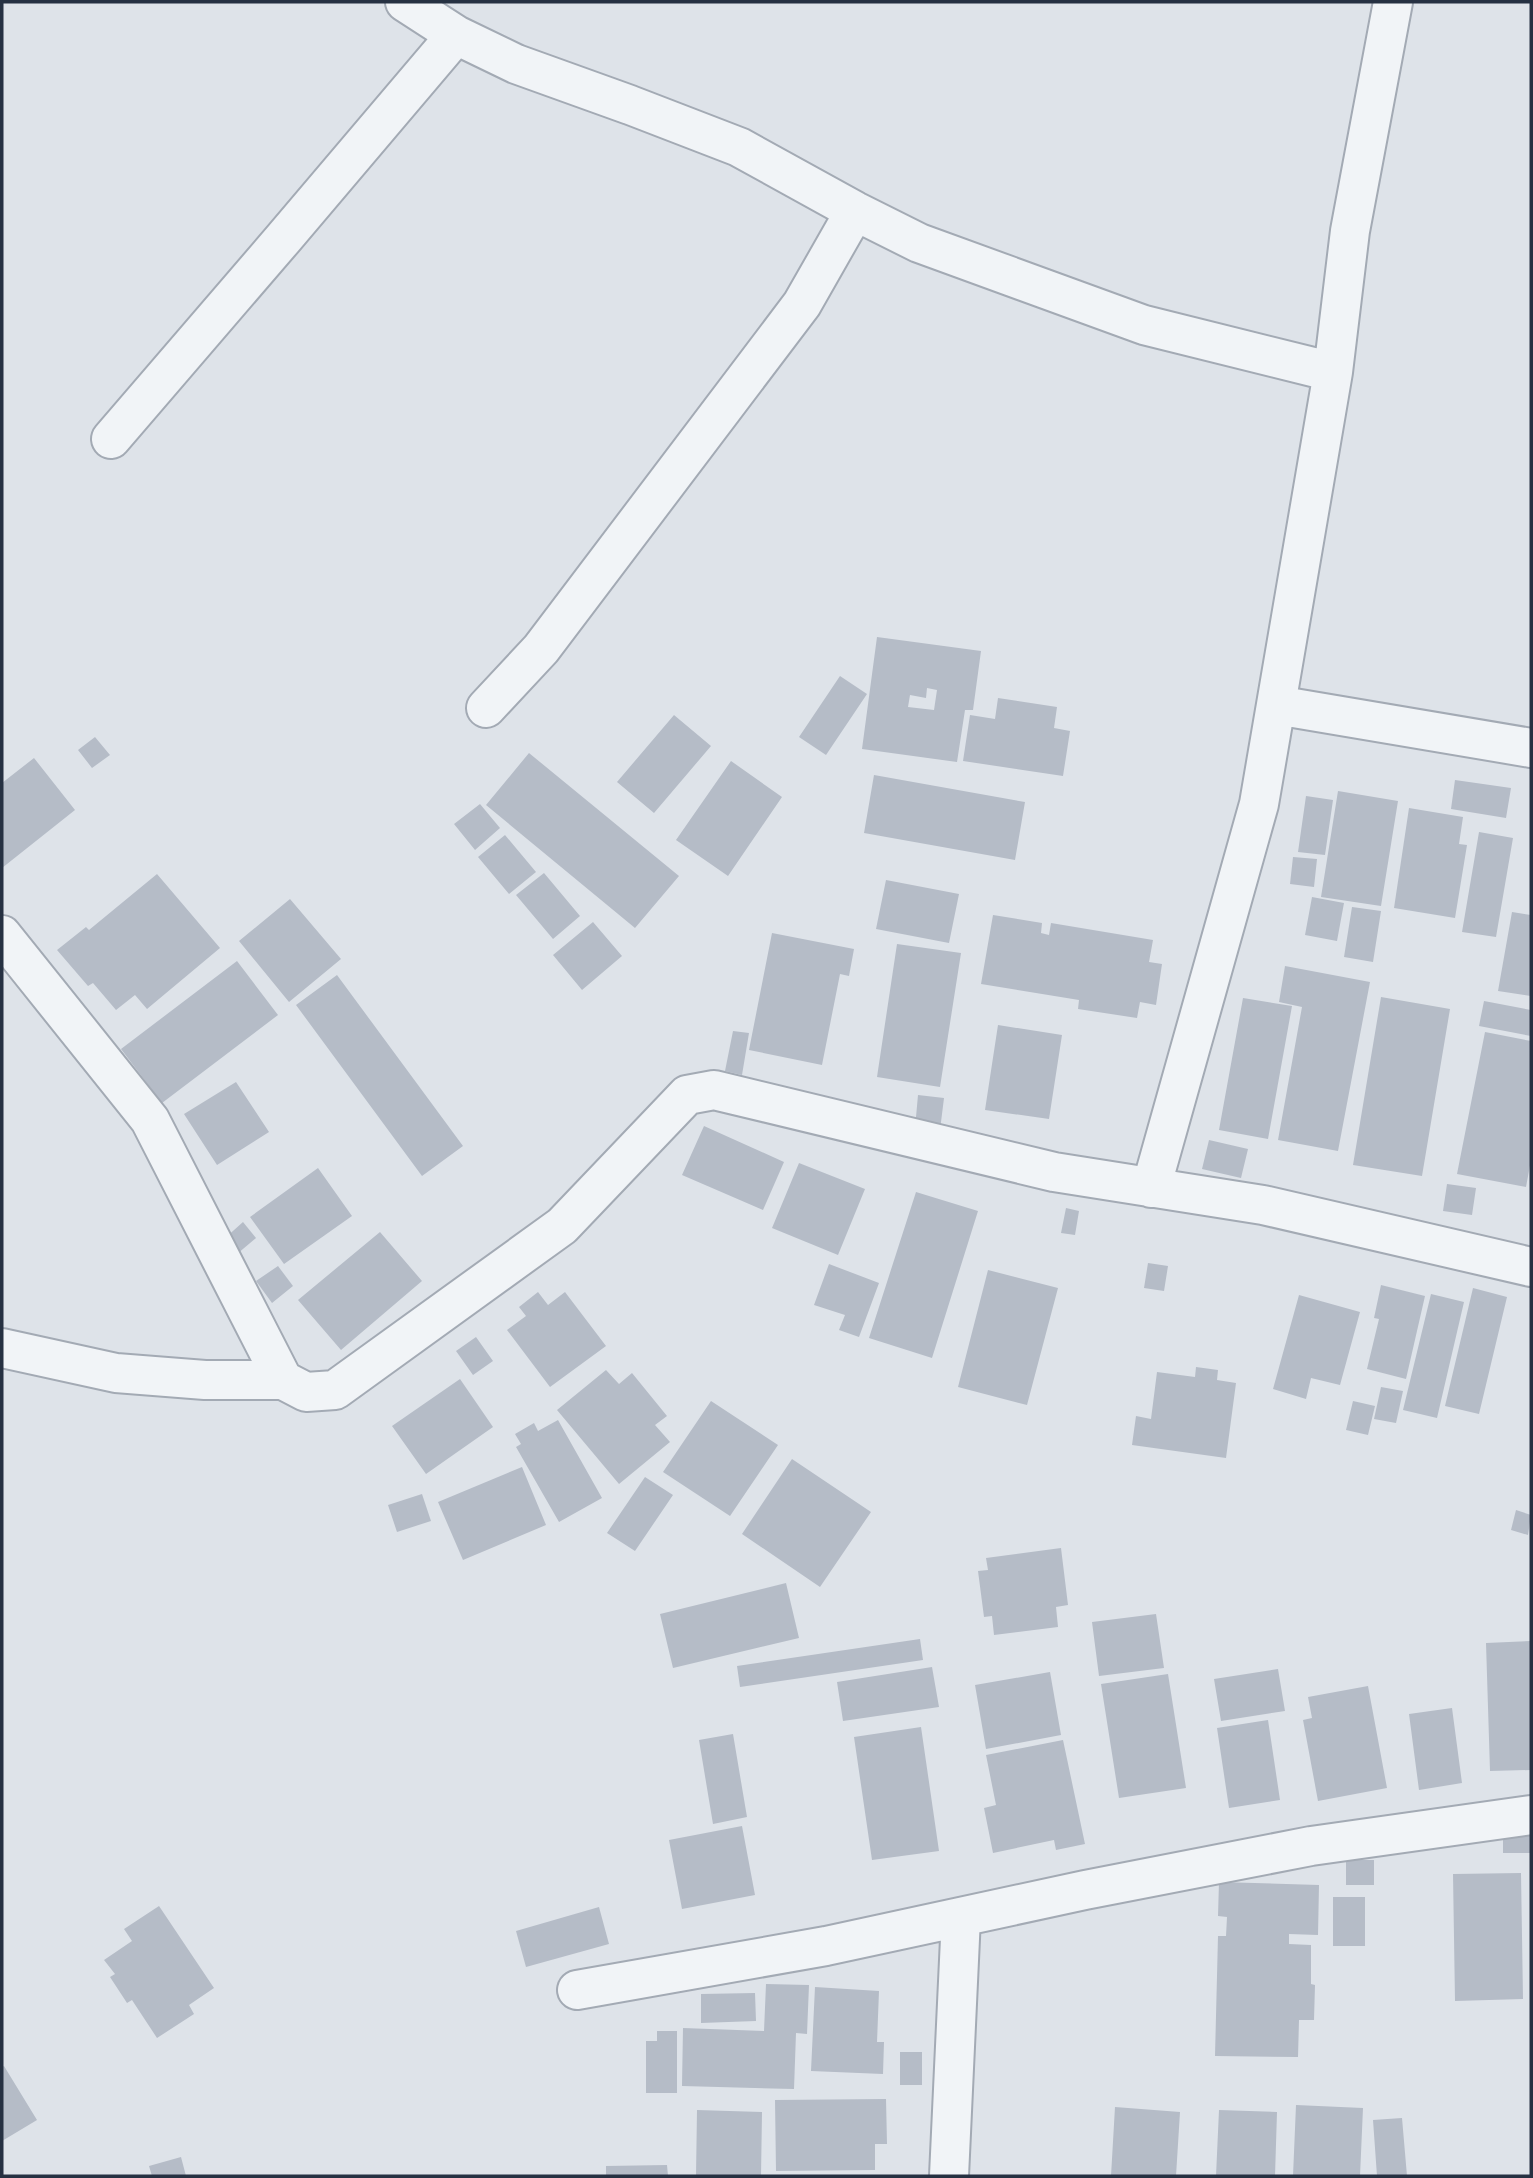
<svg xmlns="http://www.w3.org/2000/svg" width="1533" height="2178" font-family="Quicksand,sans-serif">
<rect width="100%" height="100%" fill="#dee3e9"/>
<!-- building -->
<path fill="#b5bcc7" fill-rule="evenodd" d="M 877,637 L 981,651 L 973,710 L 965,710 L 957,762 L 862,749 ZM 927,688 L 937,690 L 934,710 L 908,707 L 910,695 L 926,698 Z
M 840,676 L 867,694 L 826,755 L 799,737 Z
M 998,698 L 1057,707 L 1054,728 L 1070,731 L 1063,776 L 963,761 L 970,715 L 995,719 Z
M 674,715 L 711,746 L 654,813 L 617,782 Z
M 95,737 L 110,755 L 92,768 L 78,750 Z
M 529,753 L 679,876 L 635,928 L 486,805 Z
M 34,758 L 75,810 L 2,868 L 2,783 Z
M 731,761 L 782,797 L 728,876 L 676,840 Z
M 874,775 L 1025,802 L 1015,860 L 864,833 Z
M 1455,780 L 1511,788 L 1506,818 L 1451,809 Z
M 1338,791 L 1398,801 L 1381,906 L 1321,897 Z
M 1306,796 L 1333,800 L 1325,855 L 1298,852 Z
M 480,804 L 500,828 L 475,850 L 454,824 Z
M 1409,808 L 1463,817 L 1459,844 L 1467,845 L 1455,918 L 1394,908 Z
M 1479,832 L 1513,838 L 1496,937 L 1462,932 Z
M 505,835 L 536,872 L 509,894 L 478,857 Z
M 1293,857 L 1317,859 L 1314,887 L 1290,884 Z
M 544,873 L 580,916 L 553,939 L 516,895 Z
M 157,874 L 220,948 L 147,1009 L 135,995 L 116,1010 L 93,983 L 88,986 L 57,950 L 86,927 L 89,930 Z
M 886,880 L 959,894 L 949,943 L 876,929 Z
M 1312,897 L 1344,903 L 1337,941 L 1305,935 Z
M 290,899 L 341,959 L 289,1002 L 239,941 Z
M 1352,907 L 1381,911 L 1373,962 L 1344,957 Z
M 1512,912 L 1531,915 L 1531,996 L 1498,991 Z
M 993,915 L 1042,923 L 1041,933 L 1049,935 L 1051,923 L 1153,940 L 1149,962 L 1162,964 L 1156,1005 L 1140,1002 L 1137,1018 L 1078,1009 L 1079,1000 L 981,984 Z
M 593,922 L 622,956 L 582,990 L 553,955 Z
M 772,933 L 854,949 L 849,976 L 840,974 L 822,1065 L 749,1050 Z
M 897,944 L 961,953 L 940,1087 L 877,1077 Z
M 237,961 L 278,1015 L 162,1103 L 121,1049 Z
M 1285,966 L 1370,982 L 1338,1151 L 1278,1140 L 1302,1007 L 1279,1002 Z
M 337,975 L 463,1146 L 422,1176 L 296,1005 Z
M 1381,997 L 1450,1009 L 1422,1176 L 1353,1165 Z
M 1243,998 L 1292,1006 L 1268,1139 L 1219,1130 Z
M 1484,1001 L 1531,1010 L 1531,1036 L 1479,1026 Z
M 998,1025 L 1062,1035 L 1049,1119 L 985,1110 Z
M 733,1031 L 749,1033 L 742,1075 L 725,1071 Z
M 1485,1032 L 1531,1041 L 1531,1160 L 1526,1187 L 1457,1174 Z
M 236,1082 L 269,1132 L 217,1165 L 184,1114 Z
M 918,1095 L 944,1098 L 940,1130 L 915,1128 Z
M 704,1126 L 784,1162 L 763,1210 L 682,1175 Z
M 1209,1140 L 1248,1149 L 1241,1178 L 1202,1169 Z
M 799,1163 L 865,1189 L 838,1255 L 772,1228 Z
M 318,1168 L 352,1216 L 284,1264 L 250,1217 Z
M 1447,1184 L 1476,1188 L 1472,1215 L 1443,1211 Z
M 916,1192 L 978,1211 L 932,1358 L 869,1338 Z
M 1066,1208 L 1079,1211 L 1075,1235 L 1061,1233 Z
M 243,1222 L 256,1238 L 237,1254 L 224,1239 Z
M 380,1232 L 422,1281 L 341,1350 L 298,1300 Z
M 1148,1263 L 1168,1266 L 1164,1291 L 1144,1288 Z
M 829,1264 L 879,1283 L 859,1337 L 839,1330 L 845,1315 L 814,1305 Z
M 278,1266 L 293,1286 L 272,1303 L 256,1281 Z
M 988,1270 L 1058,1288 L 1027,1405 L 958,1387 Z
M 1381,1285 L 1425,1296 L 1406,1379 L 1367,1369 L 1379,1319 L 1374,1318 Z
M 1473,1288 L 1507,1297 L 1479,1414 L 1445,1406 Z
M 538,1292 L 548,1305 L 565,1292 L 606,1346 L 550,1387 L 507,1330 L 526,1316 L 519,1307 Z
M 1431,1294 L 1464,1302 L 1437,1418 L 1403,1410 Z
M 1299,1295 L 1360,1312 L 1340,1385 L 1311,1378 L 1306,1399 L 1273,1389 Z
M 476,1337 L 493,1361 L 473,1375 L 456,1351 Z
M 1196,1367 L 1218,1370 L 1217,1380 L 1236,1383 L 1226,1458 L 1132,1445 L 1136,1416 L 1151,1419 L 1157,1372 L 1195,1377 Z
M 606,1370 L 619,1384 L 632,1373 L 667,1416 L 655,1425 L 670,1442 L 619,1484 L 557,1410 Z
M 460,1379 L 493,1427 L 426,1474 L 392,1426 Z
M 1381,1387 L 1403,1391 L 1396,1423 L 1374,1419 Z
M 711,1401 L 778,1445 L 730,1516 L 663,1472 Z
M 1353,1401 L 1375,1406 L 1368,1435 L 1346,1430 Z
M 558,1420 L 602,1498 L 559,1522 L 516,1447 L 521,1444 L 515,1434 L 534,1423 L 538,1431 Z
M 792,1459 L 871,1512 L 820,1587 L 742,1534 Z
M 522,1467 L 546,1525 L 463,1560 L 438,1502 Z
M 645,1477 L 673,1495 L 635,1551 L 607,1533 Z
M 422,1494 L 431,1521 L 397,1532 L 388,1505 Z
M 1516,1510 L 1531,1515 L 1528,1535 L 1511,1530 Z
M 1061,1548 L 1068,1605 L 1056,1607 L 1058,1627 L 994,1635 L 992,1616 L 984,1617 L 978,1571 L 988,1570 L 986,1558 Z
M 786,1583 L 799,1638 L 673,1668 L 660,1614 Z
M 1156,1614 L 1164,1668 L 1099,1676 L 1092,1622 Z
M 920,1639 L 923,1660 L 740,1687 L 737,1666 Z
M 1531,1641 L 1531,1770 L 1490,1771 L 1486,1643 Z
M 932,1667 L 939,1707 L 843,1721 L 837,1682 Z
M 1278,1669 L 1285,1711 L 1221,1721 L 1214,1679 Z
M 1050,1672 L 1061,1735 L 986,1749 L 975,1685 Z
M 1168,1674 L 1186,1788 L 1119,1798 L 1101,1684 Z
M 1368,1686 L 1387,1788 L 1318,1801 L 1303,1720 L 1312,1718 L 1308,1697 Z
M 1452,1708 L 1462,1783 L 1419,1790 L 1409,1714 Z
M 1268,1720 L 1280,1800 L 1229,1808 L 1217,1728 Z
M 921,1727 L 939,1851 L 872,1860 L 854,1737 Z
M 733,1734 L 747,1817 L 713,1824 L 699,1740 Z
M 1063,1740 L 1085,1844 L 1056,1850 L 1054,1840 L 993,1853 L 984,1808 L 996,1805 L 986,1755 Z
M 742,1826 L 755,1895 L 682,1909 L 669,1840 Z
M 1531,1830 L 1531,1853 L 1503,1853 L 1503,1831 Z
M 1346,1860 L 1374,1860 L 1374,1885 L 1346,1885 Z
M 1521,1873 L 1523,1999 L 1455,2001 L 1453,1874 Z
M 1219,1882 L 1319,1885 L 1318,1935 L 1289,1934 L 1289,1944 L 1311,1945 L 1311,1984 L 1315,1985 L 1314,2020 L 1299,2020 L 1298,2057 L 1215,2056 L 1218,1936 L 1226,1936 L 1227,1917 L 1218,1916 Z
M 1333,1897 L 1365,1897 L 1365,1946 L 1333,1946 Z
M 159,1906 L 214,1988 L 189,2005 L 194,2014 L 157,2038 L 132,2000 L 127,2003 L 110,1977 L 115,1974 L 104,1960 L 132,1941 L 124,1929 Z
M 599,1907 L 609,1944 L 526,1967 L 516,1931 Z
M 766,1984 L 809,1985 L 807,2034 L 796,2033 L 794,2089 L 682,2086 L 683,2028 L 764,2031 Z
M 815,1987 L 879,1991 L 877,2042 L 884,2042 L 883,2074 L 811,2071 Z
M 755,1993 L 756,2021 L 701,2023 L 701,1994 Z
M 657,2031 L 677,2031 L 677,2093 L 646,2093 L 646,2041 L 657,2041 Z
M 900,2052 L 922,2052 L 922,2085 L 900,2085 Z
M 4,2066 L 37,2120 L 2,2141 L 2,2067 Z
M 886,2099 L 887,2144 L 875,2144 L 875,2170 L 776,2171 L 775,2100 Z
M 1296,2105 L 1363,2108 L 1360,2176 L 1293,2176 Z
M 1115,2107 L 1180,2112 L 1176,2176 L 1111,2176 Z
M 697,2110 L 762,2112 L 761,2176 L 696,2176 Z
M 1219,2110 L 1277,2112 L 1275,2176 L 1216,2176 Z
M 1402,2118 L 1407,2176 L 1377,2176 L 1373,2120 Z
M 181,2157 L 186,2176 L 152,2176 L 149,2166 Z
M 667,2165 L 668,2176 L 606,2176 L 606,2166 Z"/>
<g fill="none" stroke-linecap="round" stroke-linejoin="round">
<defs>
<path id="minor" d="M 405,2 L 456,35 L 516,64 L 630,105 L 739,147 L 855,211 L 919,243 L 1144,325 L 1333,372 L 1350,231 L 1393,2
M 111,439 L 283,239 L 456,35
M 1276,705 L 1531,748
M 486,708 L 541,649 L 802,304 L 855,211
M 2,935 L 150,1120 L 283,1380 L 306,1392 L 335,1390 L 562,1226 L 687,1095 L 714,1090 L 1054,1172 L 1263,1205 L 1531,1267
M 1151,1188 L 1259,804 L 1333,372
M 2,1348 L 116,1373 L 205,1380 L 283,1380
M 577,1990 L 826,1946 L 1085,1890 L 1311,1846 L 1531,1815
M 949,2176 L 961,1917"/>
</defs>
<!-- minor casing -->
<use href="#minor" stroke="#a3aab4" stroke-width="42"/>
<!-- minor -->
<use href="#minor" stroke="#f1f4f7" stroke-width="38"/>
</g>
<!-- border -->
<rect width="1533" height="2178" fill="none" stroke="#263142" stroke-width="7"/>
</svg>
